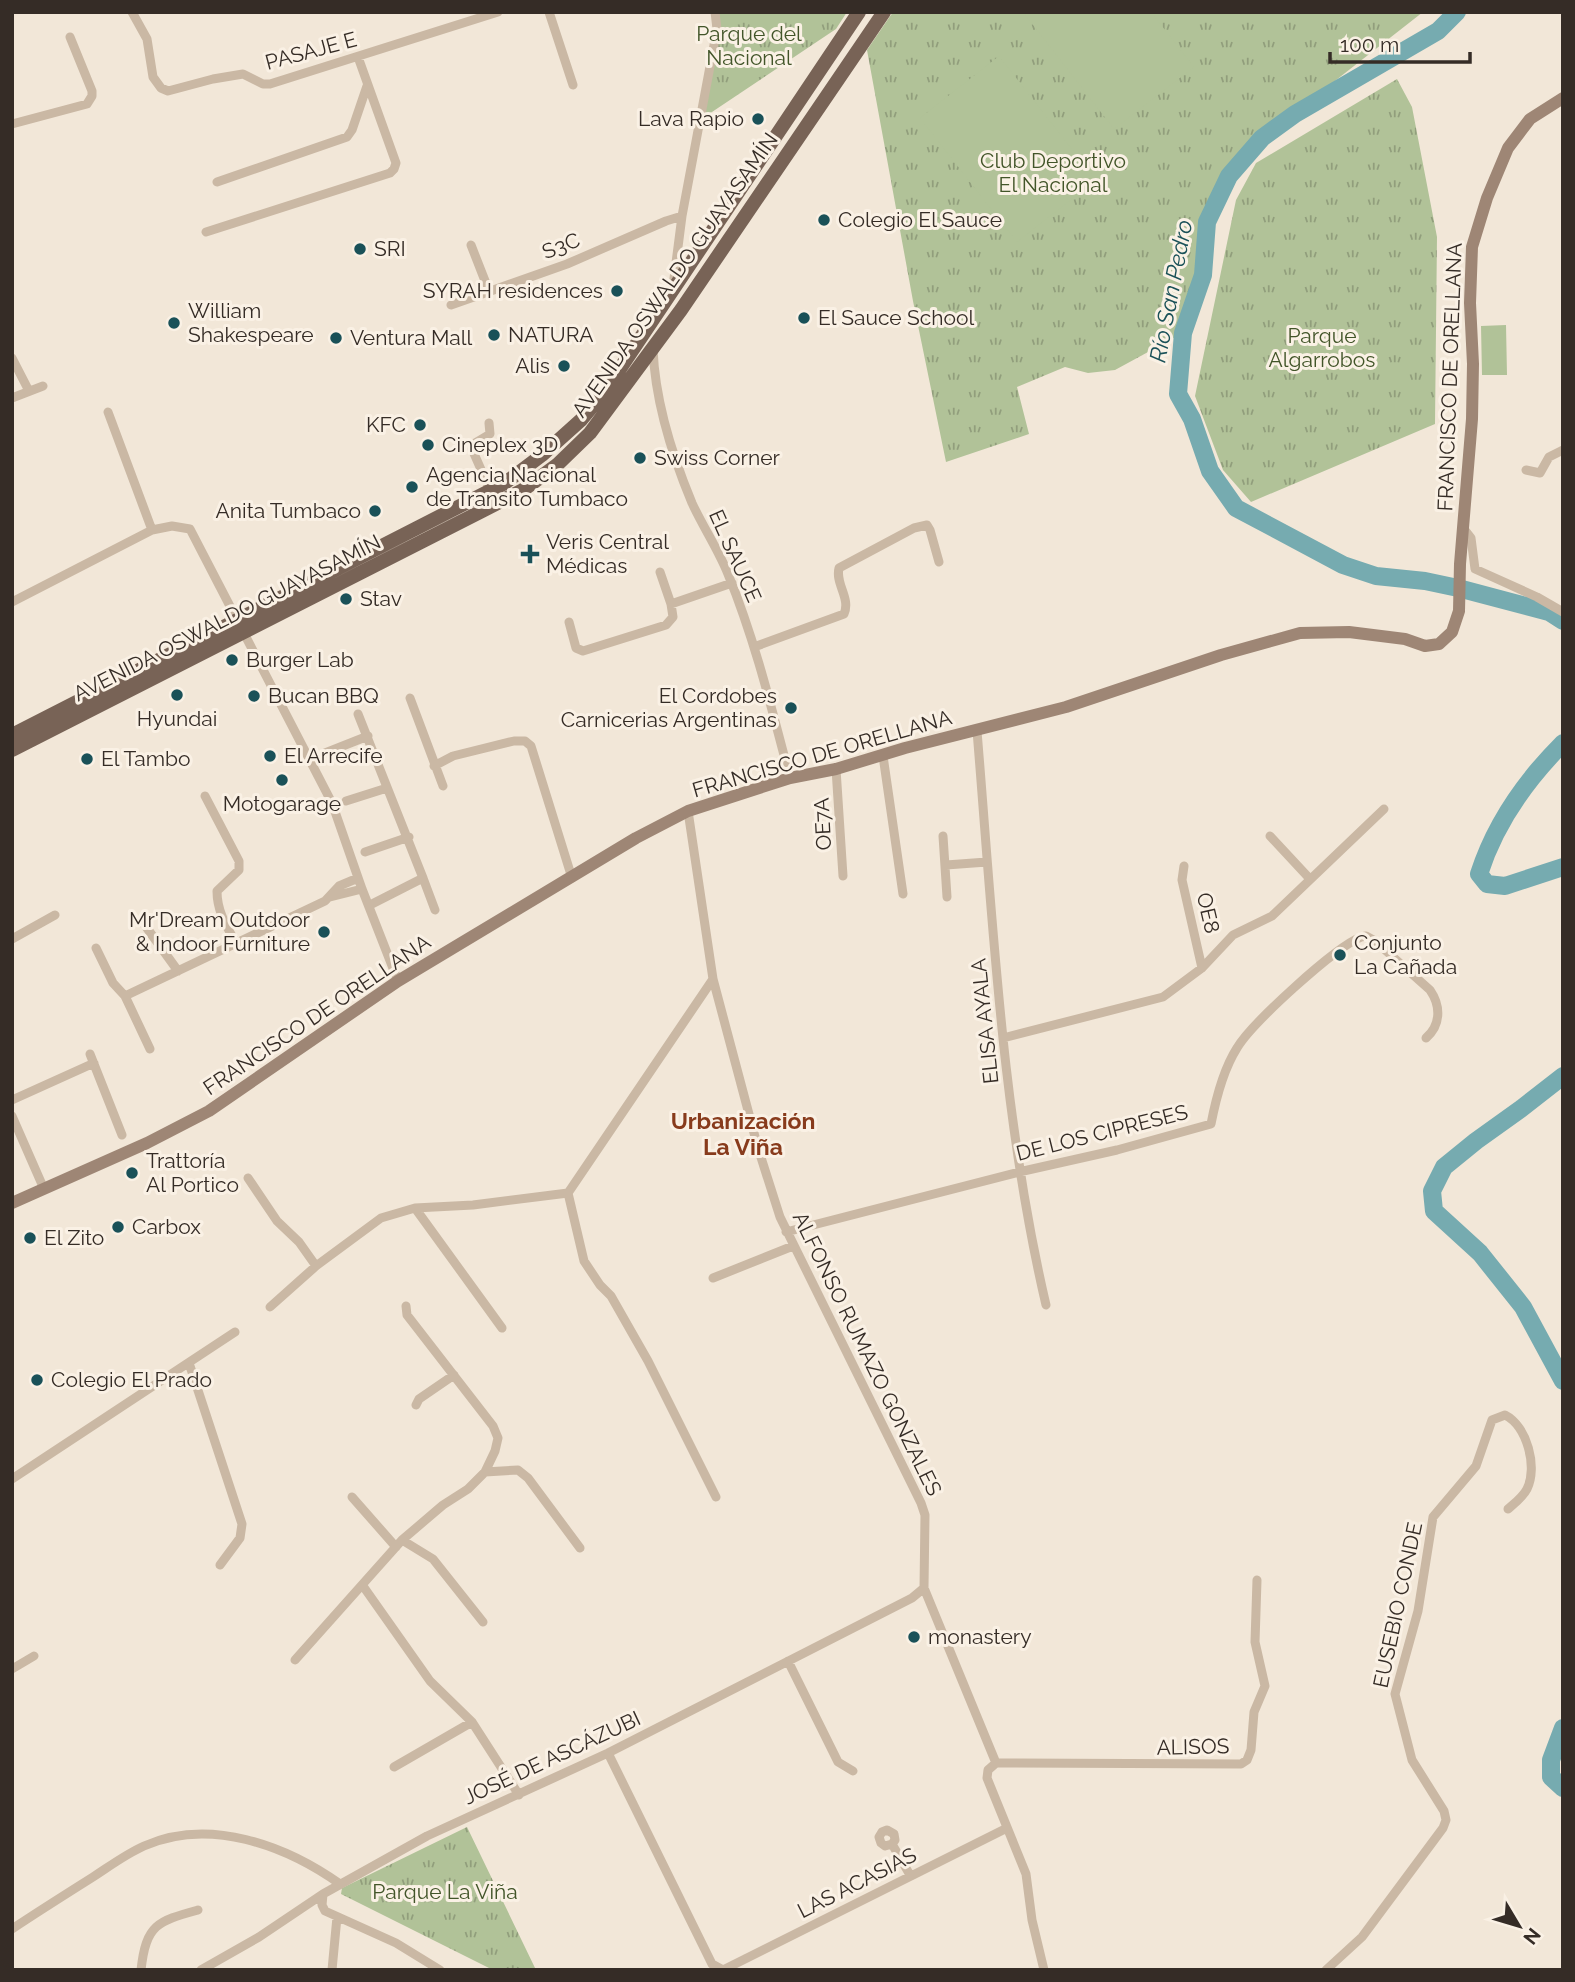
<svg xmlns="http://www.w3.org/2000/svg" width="1575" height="1982" font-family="Raleway,sans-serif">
<defs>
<pattern id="grass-tufts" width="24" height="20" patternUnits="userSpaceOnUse" patternTransform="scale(1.75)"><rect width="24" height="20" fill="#b1c298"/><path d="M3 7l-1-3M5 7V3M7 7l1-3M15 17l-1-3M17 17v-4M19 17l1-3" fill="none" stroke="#919e7c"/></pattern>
</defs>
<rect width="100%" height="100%" fill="#f2e7d8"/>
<!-- grass -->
<path fill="url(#grass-tufts)" d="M 717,12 L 847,12 L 836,29 L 703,118 Z
M 893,12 L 1423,12 L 1262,138 L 1229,176 L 1208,222 L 1203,275 L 1183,333 L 1115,370 L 1088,373 L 1065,367 L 1017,387 L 1029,434 L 946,462 L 913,301 L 867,50 Z
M 1397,79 L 1412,107 L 1437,237 L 1435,424 L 1251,502 L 1223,470 L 1195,396 L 1236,200 L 1256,163 Z
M 467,1827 L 536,1970 L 493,1970 L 341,1894 L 342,1888 Z"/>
<!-- pitch -->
<path fill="#b1c298" d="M 1023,12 L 1151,12 L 1194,67 L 1114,129 Z
M 999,56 L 1096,180 L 1017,242 L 920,118 Z
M 1506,325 L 1507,375 L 1482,375 L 1481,326 Z"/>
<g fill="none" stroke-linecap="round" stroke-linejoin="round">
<!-- river -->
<path stroke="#76abb0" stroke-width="18" d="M 1457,12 L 1438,31 L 1295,114 L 1262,138 L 1229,176 L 1207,222 L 1203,275 L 1183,333 L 1178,394 L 1192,419 L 1210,471 L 1236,508 L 1343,565 L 1376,576 L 1425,581 L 1458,588 L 1549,612 L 1563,621
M 1563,743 C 1526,780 1495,824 1479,874 L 1487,884 L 1505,886 L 1563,867
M 1563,1076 L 1522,1108 L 1476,1141 L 1444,1167 L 1432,1191 L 1434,1211 L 1480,1253 L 1523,1307 L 1563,1381
M 1563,1728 L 1551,1760 L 1551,1777 L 1563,1788"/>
<!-- street -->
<path stroke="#cab8a4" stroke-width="9" d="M 132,12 L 147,39 L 153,77 L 161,88 L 168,91 L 213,79 L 243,74 L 263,84 L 270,84 L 498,12
M 549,12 L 573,85
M 12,124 L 87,104 L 92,96 L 92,91 L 70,37
M 217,182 L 347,137 L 352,130 L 367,86
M 206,232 L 390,173 L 394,169 L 396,163 L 358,57
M 471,245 L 489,291
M 673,286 L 682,216 L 717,29 L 715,12
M 451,305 L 567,264 L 666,221 L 682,216
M 653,349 C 655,400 672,455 692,503 C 703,527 718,549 728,574 C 755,640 772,710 790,778
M 12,358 L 29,391
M 12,398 L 43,386
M 108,412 L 152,530
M 489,423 L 490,434 L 475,443 L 472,449 L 490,490
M 1526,470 L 1540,473 L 1549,457 L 1563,450
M 1464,529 L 1471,538 L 1475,569 L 1537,597 L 1563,612
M 12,602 L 152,530 L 172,526 L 190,529 L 332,803 L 362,889 L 398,981
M 671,604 L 732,583
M 569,622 L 576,648 L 583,651 L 666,625 L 673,617 L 671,604 L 660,572
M 754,647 L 844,614 C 851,598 835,584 839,568 L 914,528 L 927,525 L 930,530 L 939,562
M 410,698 L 443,786
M 358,714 L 423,878 L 370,905
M 977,731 C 993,923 1002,1117 1046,1305
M 325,753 L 368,736
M 883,756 L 903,894
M 434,766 L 453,756 L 514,741 L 525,741 L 531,746 L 572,878
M 836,769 L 843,876
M 205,796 L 239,861 L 239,870 L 217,891 C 217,912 227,927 237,945
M 346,801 L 387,788
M 688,811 L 713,979 L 758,1148 L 780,1217 L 921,1503 L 925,1515 L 924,1588 L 996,1763
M 943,836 L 947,897
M 1270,836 L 1310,879
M 365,852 L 409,837
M 946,865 L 987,862
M 1184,866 L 1182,880 L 1202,968
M 423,878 L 435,910
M 330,897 L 362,889
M 144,924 L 178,971
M 12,939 L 55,915
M 96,948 L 113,983 L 125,996 L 325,901 L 339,886 L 358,878
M 713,979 L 568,1193 L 584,1261 L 600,1285 L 611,1296 L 648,1361 L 716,1497
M 125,996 L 150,1049
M 1003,1038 L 1163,997 L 1202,968 L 1233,935 L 1272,916 L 1384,809
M 90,1054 L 122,1135
M 12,1100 L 94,1063
M 12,1116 L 44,1189
M 248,1178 L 277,1221 L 299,1242 L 316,1266
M 415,1208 L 502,1328
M 786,1232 L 1019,1172 L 1117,1150 L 1211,1124 C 1216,1098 1223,1070 1237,1048 C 1252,1023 1334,948 1361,937 L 1366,936 L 1375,941 L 1430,990 C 1441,1006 1441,1025 1426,1038
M 713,1278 L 793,1246
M 270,1307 L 316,1266 L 381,1218 L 415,1208 L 473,1205 L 568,1193
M 189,1363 L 242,1524 L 240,1538 L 220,1565
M 416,1405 L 419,1399 L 454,1375
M 485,1472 L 518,1470 L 528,1478 L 580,1548
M 12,1479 L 235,1332
M 352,1497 L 396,1547
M 402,1540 L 433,1559 L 483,1622
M 363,1586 L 430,1681 L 472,1722 L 519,1795
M 295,1660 L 402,1540 L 443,1505 L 468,1489 L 485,1472 L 495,1451 L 498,1438 L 493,1426 L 407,1315 L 406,1306
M 788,1661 L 838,1762 L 853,1771
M 12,1669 L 34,1656
M 608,1753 L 712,1964 L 723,1970 L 1007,1828
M 996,1763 L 1241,1764 L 1247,1760 L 1251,1750 L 1254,1712 L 1265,1686 L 1255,1642 L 1257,1580
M 996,1763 L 988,1770 L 987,1778 L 1026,1874 L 1032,1920 L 1044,1970
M 394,1767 L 472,1722
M 892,1844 L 885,1846 L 881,1843 L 879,1837 L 882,1832 L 887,1830 L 894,1834 L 895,1840 L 892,1844 L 910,1875
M 323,1894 L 322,1905 L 325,1911 L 396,1943 L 440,1970
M 12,1929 C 39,1911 66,1894 93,1877 C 110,1866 126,1854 144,1846 C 209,1817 285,1845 340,1884
M 141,1970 C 146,1924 158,1921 198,1910
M 201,1970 L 259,1937 L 323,1894 L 427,1836 L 608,1753 L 912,1598 L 924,1588
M 332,1970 L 337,1917
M 1326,1970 L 1362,1937 L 1443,1828 L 1446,1820 L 1444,1811 L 1412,1760 L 1395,1694 L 1418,1611 L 1433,1517 L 1476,1466 L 1492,1420 L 1505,1415 C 1527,1426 1538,1467 1527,1489 C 1523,1497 1515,1503 1508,1509"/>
<!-- secondary -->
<path stroke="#9e8675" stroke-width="12" d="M 12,1203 L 147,1143 L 209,1111 L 398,981 L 636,838 L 688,811 L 790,778 L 836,769 L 905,748 L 1066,707 L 1221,655 L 1300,633 L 1349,632 L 1405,639 L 1425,646 L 1439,644 L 1452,632 L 1459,611 L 1460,564 L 1472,419 L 1473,364 L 1470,303 L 1472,247 L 1487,198 L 1508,148 L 1530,119 L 1563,98"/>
<!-- primary -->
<path stroke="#786356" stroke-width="14" d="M 12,735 L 505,483 L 542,455 L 581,420 L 605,391 L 859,12
M 12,750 L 484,510 L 523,490 L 557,465 L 590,433 L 681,310 L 884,12"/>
</g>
<!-- markers -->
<g fill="#1a5158" stroke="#faf1e5" stroke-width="2.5">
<circle cx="758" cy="119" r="7"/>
<circle cx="824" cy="220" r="7"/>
<circle cx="360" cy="249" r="7"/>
<circle cx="617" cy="291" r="7"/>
<circle cx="804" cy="318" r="7"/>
<circle cx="174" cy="323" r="7"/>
<circle cx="494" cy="335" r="7"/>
<circle cx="336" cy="338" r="7"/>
<circle cx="564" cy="366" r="7"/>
<circle cx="420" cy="425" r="7"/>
<circle cx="428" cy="445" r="7"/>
<circle cx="640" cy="458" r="7"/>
<circle cx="412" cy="487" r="7"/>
<circle cx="375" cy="511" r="7"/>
<path d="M526.5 543.5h7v7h7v7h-7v7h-7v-7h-7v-7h7z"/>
<circle cx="346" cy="599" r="7"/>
<circle cx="232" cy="660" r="7"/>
<circle cx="177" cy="695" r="7"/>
<circle cx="254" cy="696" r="7"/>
<circle cx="791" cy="708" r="7"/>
<circle cx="270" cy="756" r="7"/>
<circle cx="87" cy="759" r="7"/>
<circle cx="282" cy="780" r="7"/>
<circle cx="324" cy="932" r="7"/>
<circle cx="1340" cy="955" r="7"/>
<circle cx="132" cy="1173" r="7"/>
<circle cx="118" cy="1227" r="7"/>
<circle cx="30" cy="1238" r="7"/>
<circle cx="37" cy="1380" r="7"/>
<circle cx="914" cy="1637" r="7"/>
</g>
<g text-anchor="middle" stroke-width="6" stroke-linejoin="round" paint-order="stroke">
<!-- park labels -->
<g font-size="21" fill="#425529" stroke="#faf1e5">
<text x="749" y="41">Parque del<tspan x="749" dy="24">Nacional</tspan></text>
<text x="1053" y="168">Club Deportivo<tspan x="1053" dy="24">El Nacional</tspan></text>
<text x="1322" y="343">Parque<tspan x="1322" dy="24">Algarrobos</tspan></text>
<text x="445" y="1899">Parque La Viña</text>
</g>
<!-- street labels -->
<g font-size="21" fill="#352c26" stroke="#faf1e5">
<text transform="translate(311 51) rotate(-15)" y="7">PASAJE E</text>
<text transform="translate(561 246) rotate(-21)" y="7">S3C</text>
<text transform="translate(675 275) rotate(-55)" y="7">AVENIDA OSWALDO GUAYASAMÍN</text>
<text transform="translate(1450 377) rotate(-88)" y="7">FRANCISCO DE ORELLANA</text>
<text transform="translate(735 556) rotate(66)" y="7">EL SAUCE</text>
<text transform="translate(227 618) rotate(-27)" y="7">AVENIDA OSWALDO GUAYASAMÍN</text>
<text transform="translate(822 754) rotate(-16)" y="7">FRANCISCO DE ORELLANA</text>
<text transform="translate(823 824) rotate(-93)" y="7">OE7A</text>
<text transform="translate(1208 913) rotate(77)" y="7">OE8</text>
<text transform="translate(317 1015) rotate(-34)" y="7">FRANCISCO DE ORELLANA</text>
<text transform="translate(985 1021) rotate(-96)" y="7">ELISA AYALA</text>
<text transform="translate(1102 1133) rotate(-14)" y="7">DE LOS CIPRESES</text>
<text transform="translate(867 1354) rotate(64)" y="7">ALFONSO RUMAZO GONZALES</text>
<text transform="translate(1398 1605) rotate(-78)" y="7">EUSEBIO CONDE</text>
<text transform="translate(1193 1747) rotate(-1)" y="7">ALISOS</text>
<text transform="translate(552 1758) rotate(-25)" y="7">JOSÉ DE ASCÁZUBI</text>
<text transform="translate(857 1883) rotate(-27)" y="7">LAS ACASIAS</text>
</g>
<!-- poi labels -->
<g font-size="21" fill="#352c26" stroke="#faf1e5" text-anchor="start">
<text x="744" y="126" text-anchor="end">Lava Rapio</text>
<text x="838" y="227">Colegio El Sauce</text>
<text x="374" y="256">SRI</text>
<text x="603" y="298" text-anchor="end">SYRAH residences</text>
<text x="188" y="318">William<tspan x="188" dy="24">Shakespeare</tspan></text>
<text x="818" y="325">El Sauce School</text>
<text x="508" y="342">NATURA</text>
<text x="350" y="345">Ventura Mall</text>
<text x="550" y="373" text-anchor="end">Alis</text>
<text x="406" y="432" text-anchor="end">KFC</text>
<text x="442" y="452">Cineplex 3D</text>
<text x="654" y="465">Swiss Corner</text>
<text x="426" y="482">Agencia Nacional<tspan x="426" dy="24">de Transito Tumbaco</tspan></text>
<text x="361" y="518" text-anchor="end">Anita Tumbaco</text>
<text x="546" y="549">Veris Central<tspan x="546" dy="24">Médicas</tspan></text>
<text x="360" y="606">Stav</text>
<text x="246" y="667">Burger Lab</text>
<text x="268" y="703">Bucan BBQ</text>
<text x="777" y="703" text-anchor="end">El Cordobes<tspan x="777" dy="24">Carnicerias Argentinas</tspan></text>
<text x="177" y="726" text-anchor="middle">Hyundai</text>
<text x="284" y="763">El Arrecife</text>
<text x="101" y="766">El Tambo</text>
<text x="282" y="811" text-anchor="middle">Motogarage</text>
<text x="310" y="927" text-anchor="end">Mr'Dream Outdoor<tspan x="310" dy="24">&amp; Indoor Furniture</tspan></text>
<text x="1354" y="950">Conjunto<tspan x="1354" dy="24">La Cañada</tspan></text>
<text x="146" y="1168">Trattoría<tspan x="146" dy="24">Al Portico</tspan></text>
<text x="132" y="1234">Carbox</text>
<text x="44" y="1245">El Zito</text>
<text x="51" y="1387">Colegio El Prado</text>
<text x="928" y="1644">monastery</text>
</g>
<!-- water labels -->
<g font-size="23" font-style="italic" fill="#1a5158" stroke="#faf1e5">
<text transform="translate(1171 291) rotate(-79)" y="8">Río San Pedro</text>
</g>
<!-- neighbourhood labels -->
<g font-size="23" font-weight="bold" fill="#883b1c" stroke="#faf1e5">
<text x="743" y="1129">Urbanización<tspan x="743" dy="26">La Viña</tspan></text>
</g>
</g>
<!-- border -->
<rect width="1575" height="1982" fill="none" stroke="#352c26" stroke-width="28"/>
<!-- north arrow -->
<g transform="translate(1519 1926) rotate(128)" stroke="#faf1e5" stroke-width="5" paint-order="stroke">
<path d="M0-5L12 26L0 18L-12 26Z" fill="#352c26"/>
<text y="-10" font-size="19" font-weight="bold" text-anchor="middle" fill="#352c26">N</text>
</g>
<!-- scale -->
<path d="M1330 52v10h140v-10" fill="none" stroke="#352c26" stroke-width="3.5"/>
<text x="1340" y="52" font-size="21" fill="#352c26" stroke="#faf1e5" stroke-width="5" paint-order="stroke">100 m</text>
</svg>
